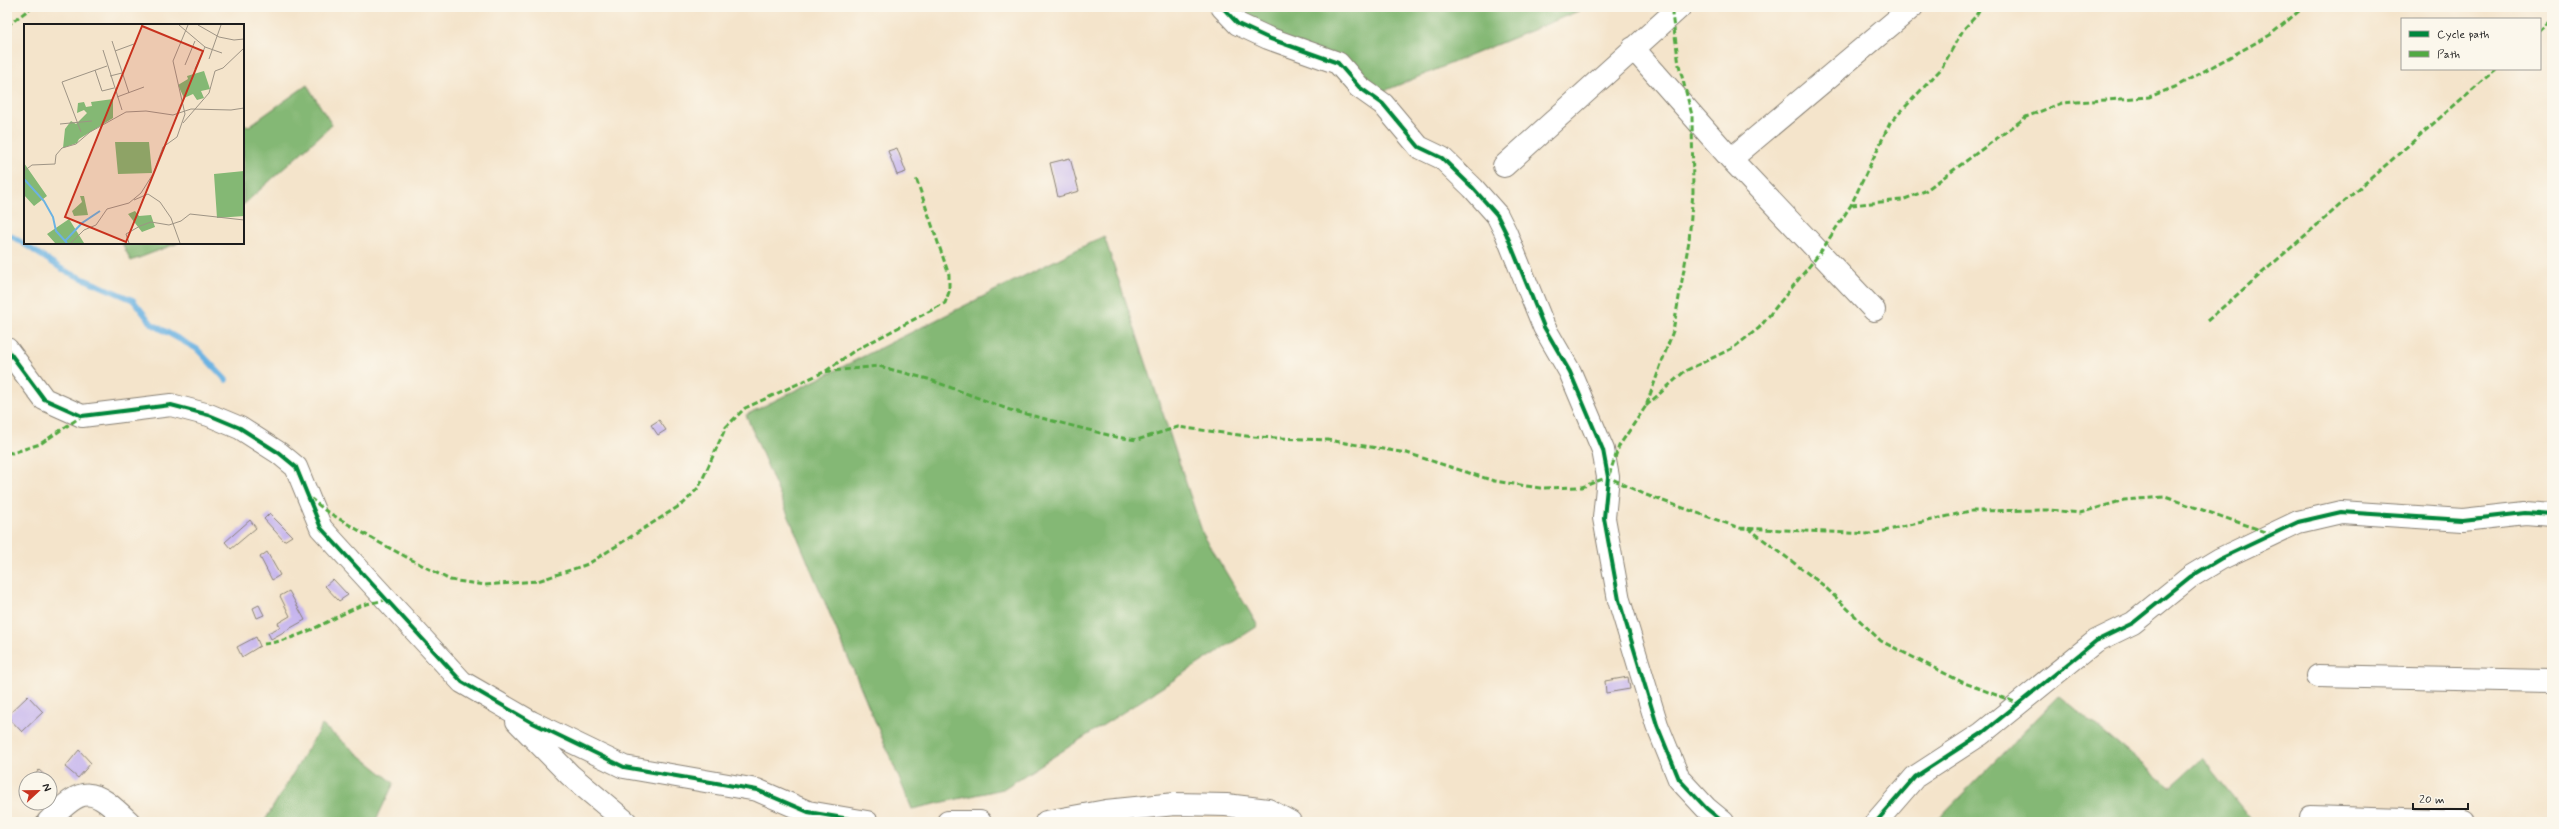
<svg xmlns="http://www.w3.org/2000/svg" width="2559" height="829" font-family="Mynerve,sans-serif">
<rect width="100%" height="100%" fill="#fbf7ec"/>
<filter id="ink" filterUnits="userSpaceOnUse"><feTurbulence type="fractalNoise" baseFrequency=".025" numOctaves="2"/><feDisplacementMap in="SourceGraphic" scale="8" xChannelSelector="R" yChannelSelector="G"/><feConvolveMatrix kernelMatrix="1 2 1 2 8 2 1 2 1" color-interpolation-filters="sRGB"/></filter>
<filter id="wash" filterUnits="userSpaceOnUse"><feTurbulence type="fractalNoise" baseFrequency=".012" numOctaves="4" result="noise"/><feDisplacementMap in="SourceGraphic" scale="16" xChannelSelector="R" yChannelSelector="G"/><feGaussianBlur stdDeviation="0.9" result="paint"/><feColorMatrix in="noise" values="0 0 0 0 0 0 0 0 0 0 0 0 0 0 0 0 0 1.4 0 .05"/><feComposite in="paint" operator="in"/></filter>
<g filter="url(#wash)">
<rect width="100%" height="100%" fill="#f4e4cb"/>
<!-- forest -->
<path fill="#84b874" stroke="#506a48" d="M 1222,7 L 1588,7 L 1372,96 Z
M 307,85 L 332,125 L 243,205 L 243,124 L 249,126 Z
M 1104,236 L 1203,534 L 1258,626 L 1003,789 L 912,809 L 746,415 Z
M 122,243 L 178,243 L 131,261 Z
M 2059,696 L 2170,787 L 2202,758 L 2253,822 L 1935,822 Z
M 322,725 L 394,783 L 375,822 L 264,822 Z"/>
<g fill="none" stroke-linecap="round" stroke-linejoin="round">
<!-- stream -->
<path stroke="#6bb2e2" stroke-width="5.5" d="M 7,233 L 65,271 L 133,300 L 152,324 L 197,349 L 226,380"/>
</g>
<g id="blocks">
<!-- building -->
<path fill="#c6b5ee" d="M 897,148 L 906,172 L 897,175 L 888,151 Z
M 1070,158 L 1079,191 L 1058,197 L 1050,163 Z
M 659,420 L 666,430 L 658,435 L 651,425 Z
M 270,513 L 271,515 L 292,536 L 284,541 L 264,519 Z
M 250,520 L 256,528 L 231,549 L 225,542 Z
M 267,552 L 280,575 L 272,580 L 260,557 Z
M 333,579 L 348,595 L 339,601 L 325,586 Z
M 289,591 L 305,620 L 271,639 L 268,633 L 280,627 L 278,623 L 290,616 L 280,596 Z
M 259,605 L 264,615 L 257,618 L 253,608 Z
M 256,637 L 260,646 L 242,657 L 237,647 Z
M 1628,677 L 1630,689 L 1606,693 L 1605,681 Z
M 28,696 L 43,712 L 22,732 L 7,716 Z
M 79,750 L 91,763 L 78,778 L 65,767 Z
M 39,770 L 49,779 L 35,779 L 33,777 Z"/>
</g>
</g>
<g filter="url(#ink)">
<use href="#blocks" fill-opacity="0" stroke="#888074" stroke-width="1"/>
<g fill="none" stroke-linecap="round" stroke-linejoin="round">
<defs>
<path id="minor" d="M 1222,7 L 1238,24 L 1268,38 L 1338,63 L 1359,87 L 1383,104 L 1419,147 L 1442,158 L 1473,188 L 1497,215 L 1506,233 L 1544,327 L 1570,372 L 1603,450 L 1608,477 L 1604,518 L 1619,600 L 1657,725 L 1679,779 L 1706,808 L 1723,822
M 1633,48 L 1731,159 L 1874,310
M 1731,159 L 1912,7
M 1504,166 L 1680,7
M 7,349 L 44,399 L 82,416 L 171,405 L 209,415 L 240,428 L 279,453 L 296,467 L 321,528 L 462,682 L 531,722 L 624,767 L 757,790 L 808,812 L 867,822
M 2318,676 L 2552,681
M 517,721 L 570,775 L 626,822
M 2311,817 L 2464,822
M 48,822 C 84,784 92,787 129,822
M 948,822 L 980,822
M 1046,822 L 1106,811 L 1175,804 L 1226,805 L 1268,810 L 1290,822
M 1876,822 L 1915,777 L 1981,734 L 2096,641 L 2133,623 L 2190,577 L 2220,559 L 2298,522 L 2341,512 L 2463,520 L 2525,513 L 2552,515"/>
</defs>
<!-- minor casing -->
<use href="#minor" stroke="#888074" stroke-width="24"/>
<!-- minor -->
<use href="#minor" stroke="#fff" stroke-width="22"/>
<!-- quiet -->
<path stroke="#52a943" stroke-width="3" stroke-dasharray="6 3" stroke-linecap="butt" d="M 7,26 L 32,7
M 2540,31 L 2552,20
M 1851,205 L 1902,200 L 1925,191 L 2026,117 L 2062,103 L 2149,97 L 2175,87 L 2270,35 L 2304,7
M 2207,321 L 2496,69
M 826,371 L 854,351 L 945,303 L 949,292 L 949,275 L 916,178
M 1646,406 L 1685,371 L 1733,348 L 1759,328 L 1820,253 L 1851,205 L 1890,123 L 1941,69 L 1963,30 L 1975,17 L 1981,7
M 7,452 L 12,453 L 40,444 L 82,416
M 1609,475 L 1619,446 L 1646,406 L 1673,331 L 1689,241 L 1693,192 L 1692,115 L 1679,65 L 1672,14 L 1674,7
M 310,498 L 326,511 L 380,543 L 450,580 L 485,585 L 538,581 L 588,564 L 684,503 L 699,487 L 726,427 L 745,408 L 824,372 L 878,366 L 928,379 L 1010,410 L 1116,437 L 1137,440 L 1178,427 L 1254,437 L 1328,440 L 1407,453 L 1494,481 L 1540,488 L 1582,487 L 1608,477 L 1646,495 L 1740,528 L 1871,534 L 1970,511 L 2049,510 L 2080,513 L 2124,500 L 2165,497 L 2272,534
M 1748,528 L 1823,585 L 1881,641 L 1962,682 L 2020,704
M 264,644 C 297,640 324,623 353,609 C 363,604 376,602 386,600"/>
<defs>
<path id="cycleway" d="M 1222,7 L 1238,24 L 1268,38 L 1338,63 L 1359,87 L 1383,104 L 1419,147 L 1442,158 L 1473,188 L 1497,215 L 1506,233 L 1544,327 L 1570,372 L 1603,450 L 1608,477 L 1604,518 L 1619,600 L 1657,725 L 1679,779 L 1706,808 L 1723,822
M 7,349 L 44,399 L 82,416 L 171,405 L 209,415 L 240,428 L 279,453 L 296,467 L 321,528 L 462,682 L 531,722 L 624,767 L 757,790 L 808,812 L 867,822
M 1876,822 L 1915,777 L 1981,734 L 2096,641 L 2133,623 L 2190,577 L 2220,559 L 2298,522 L 2341,512 L 2463,520 L 2525,513 L 2552,515"/>
</defs>
<!-- cycleway casing -->
<use href="#cycleway" stroke="#fbf7ec" stroke-width="6"/>
<!-- cycleway -->
<use href="#cycleway" stroke="#00873e" stroke-width="4"/>
</g>
</g>
<!-- overview -->
<g transform="translate(24 24)">
<rect width="220" height="220" fill="#f4e4cb"/>
<path d="M 180,47 L 186,65 L 177,67 L 180,74 L 173,76 L 169,70 L 160,74 L 154,61 L 164,55 L 163,52 ZM 89,75 L 89,94 L 55,115 L 53,119 L 39,124 L 41,105 L 47,97 L 52,100 L 63,89 L 60,86 L 53,89 L 54,79 L 60,78 L 62,83 L 68,82 L 67,78 ZM 91,118 L 125,118 L 128,149 L 94,150 ZM 0,139 L 23,172 L 10,182 L 0,171 ZM 220,147 L 220,192 L 193,194 L 190,150 ZM 56,172 L 60,172 L 64,191 L 50,192 L 48,187 L 58,178 ZM 111,187 L 115,192 L 127,191 L 131,203 L 118,208 L 104,190 ZM 45,195 L 60,219 L 31,219 L 23,210 Z" fill="#84b874"/>
<path fill="none" stroke="#6bb2e2" stroke-width="2" d="M 0,155 L 20,177 L 29,193 L 32,207 L 43,219M 41,217 L 58,199 L 76,187"/>
<path fill="none" stroke="#9e9485" stroke-width="1" d="M 155,1 L 181,23 L 198,29M 174,1 L 195,13 L 210,16 L 220,15M 88,17 L 105,69M 79,26 L 98,86M 91,27 L 110,20M 185,35 L 197,1M 161,41 L 171,17M 171,45 L 181,23M 71,46 L 78,67 L 90,64M 86,52 L 98,49M 93,73 L 120,63M 159,99 L 185,69 L 191,47 L 199,44 L 220,24M 36,100 L 68,97M 57,108 L 38,58 L 83,42M 0,147 L 8,141 L 31,140 L 32,131 L 38,124 L 52,120 L 66,108 L 102,88 L 122,87 L 149,91 L 167,85 L 207,86 L 220,84M 110,176 L 124,170 L 136,178 L 147,194 L 156,219M 47,219 L 60,206 L 72,201 L 83,185 L 105,179 L 117,169 L 129,150 L 139,123 L 153,113 L 161,90 L 149,37 L 164,1M 105,219 L 102,210 L 116,202 L 127,198 L 145,201 L 157,197 L 166,190 L 220,196"/>
<path fill="#c8321e" fill-opacity="0.15" stroke="#c8321e" stroke-width="2" d="M 118,2 L 179,27 L 102,218 L 41,193 Z"/>
<rect width="220" height="220" fill="none" stroke="#1c1c1c" stroke-width="2"/>
</g>
<!-- margin -->
<rect width="2559" height="829" fill="none" stroke="#fbf7ec" stroke-width="24"/>
<!-- legend -->
<rect x="2401" y="18" width="140" height="52" fill="#fbf7ec" stroke="#a29f99"/>
<rect x="2409" y="31" width="20" height="6" fill="#00873e" stroke="#a29f99"/>
<text x="2437" y="38" font-size="12" fill="#1c1c1c">Cycle path</text>
<rect x="2409" y="51" width="20" height="6" fill="#52a943" stroke="#a29f99"/>
<text x="2437" y="58" font-size="12" fill="#1c1c1c">Path</text>
<!-- north arrow -->
<g transform="translate(38 791) rotate(68)"><circle r="19" fill="#fbf7ec" stroke="#a29f99"/>
<path d="M0-3L7 15L0 10L-7 15Z" fill="#c8321e"/>
<text y="-6" font-size="11" font-weight="bold" text-anchor="middle" fill="#1c1c1c">N</text>
</g>
<!-- scale -->
<path d="M2413 803v6h55v-6" fill="none" stroke="#1c1c1c" stroke-width="2"/>
<text x="2419" y="803" font-size="12" fill="#1c1c1c" stroke="#fbf7ec" stroke-width="3" paint-order="stroke">20 m</text>
</svg>
